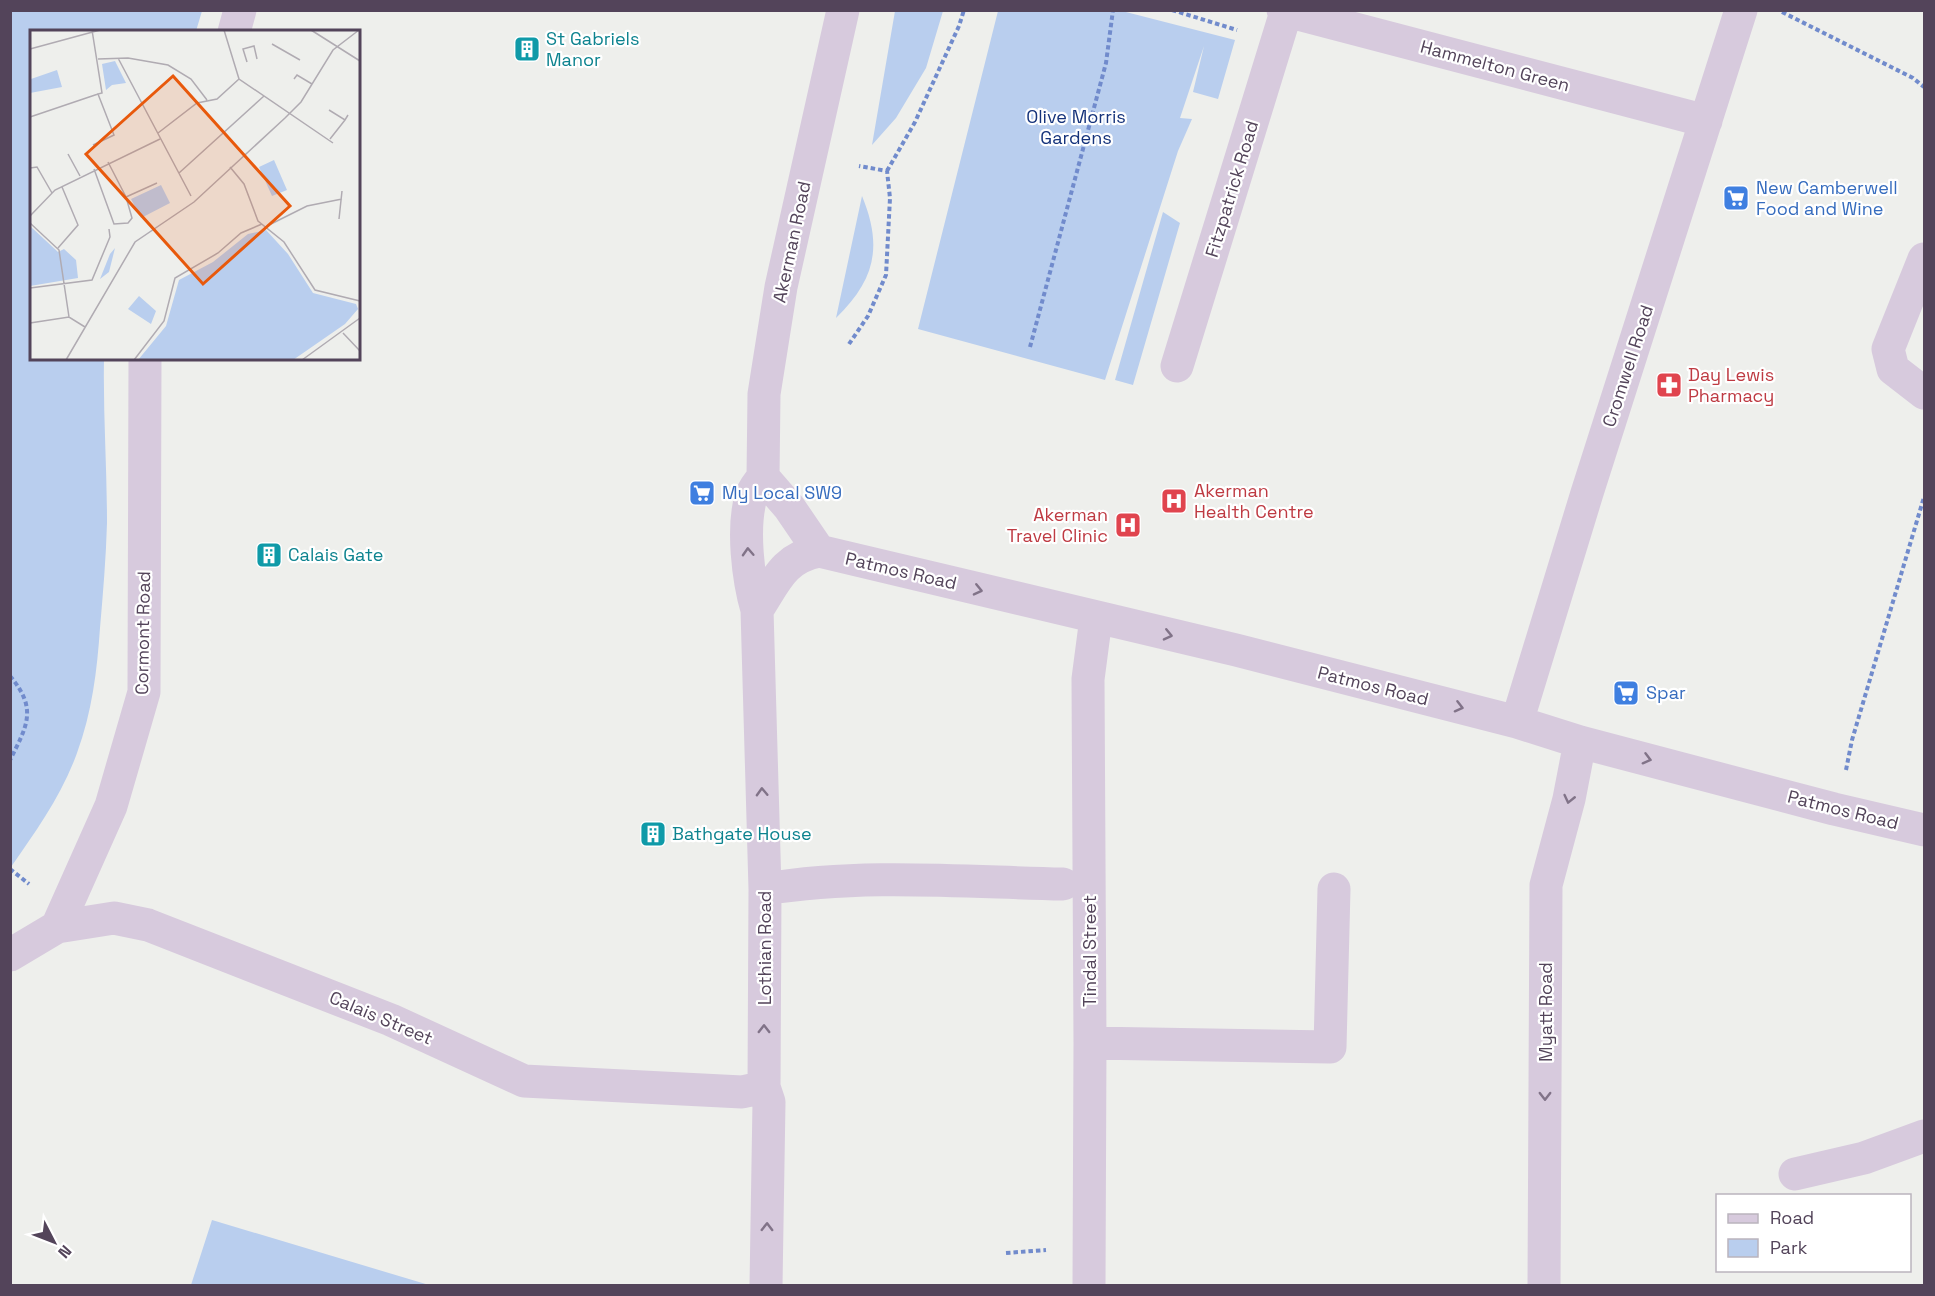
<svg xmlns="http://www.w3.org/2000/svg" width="1935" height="1296" font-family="'Space Grotesk',sans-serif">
<rect width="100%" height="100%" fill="#eeefec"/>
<!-- green -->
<path fill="#b9ceee" d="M 11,10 L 202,11 L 196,31 L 32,32 L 32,358 L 104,359 C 103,413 107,468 107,523 C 106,558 103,593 100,628 C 97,671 92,712 77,753 C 62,795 36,831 11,867 Z
M 895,11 L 943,11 L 926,68 L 896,118 L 872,145 Z
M 998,11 L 1122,11 L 1235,40 L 1218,99 L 1193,92 L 1204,46 L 1180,118 L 1192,119 L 1178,151 L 1105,380 L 918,329 Z
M 862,196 C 883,247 875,280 836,318 Z
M 1163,212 L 1180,223 L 1133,385 L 1115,380 Z
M 212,1220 L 429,1285 L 191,1285 Z"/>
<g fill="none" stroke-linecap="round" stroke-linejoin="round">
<!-- path -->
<path stroke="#718bcc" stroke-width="4" stroke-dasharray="4.5 3" stroke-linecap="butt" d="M 1172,10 L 1237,30
M 1782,12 L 1913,78 L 1924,87
M 887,171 L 915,122 L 959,26 L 964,10
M 849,344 L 868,316 L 886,275 L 890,198 L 887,171 L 859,166
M 1030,347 L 1106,63 L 1113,10
M 10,676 C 38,709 27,726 10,760
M 1846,770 L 1852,740 L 1924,497
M 10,869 L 29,884
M 1006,1253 L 1046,1250"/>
<!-- minor -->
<path stroke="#d7cadd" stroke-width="33" d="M 1283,10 L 1706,121
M 234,32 L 240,10
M 1924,259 L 1888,349 L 1893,369 L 1924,393
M 1177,366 L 1286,12
M 763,477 C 759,483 752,490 751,497 C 742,528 748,579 757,610 L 765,889 L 764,1087 L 769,1102 L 766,1286
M 763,477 L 764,394 L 781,287 L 843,10
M 763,477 L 789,507 L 819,551
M 757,610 C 776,581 783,558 819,551 L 1236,650 L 1517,722 L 1580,742 L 1834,809 L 1924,830
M 1517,722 L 1587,493 L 1741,10
M 765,889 C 863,873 964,882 1063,884
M 57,927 L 111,806 L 144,692 L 145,358
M 10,955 L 57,927 L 114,918 L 148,925 L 391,1020 L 524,1081 L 742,1092 L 764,1087
M 1090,1043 L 1330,1047 L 1334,889
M 1795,1174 L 1864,1158 L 1924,1136
M 1089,1286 L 1090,1043 L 1088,679 L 1096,618
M 1544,1286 L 1546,885 L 1569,799 L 1580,742"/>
</g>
<!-- one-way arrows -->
<defs><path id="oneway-chevron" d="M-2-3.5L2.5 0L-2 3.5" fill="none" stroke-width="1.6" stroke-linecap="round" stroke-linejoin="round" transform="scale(1.5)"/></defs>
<g stroke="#817388">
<use href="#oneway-chevron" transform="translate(748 552) rotate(-93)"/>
<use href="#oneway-chevron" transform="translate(978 590) rotate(13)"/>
<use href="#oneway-chevron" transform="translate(1168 635) rotate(13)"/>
<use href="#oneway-chevron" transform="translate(1459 707) rotate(14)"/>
<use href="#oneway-chevron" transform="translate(1647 759) rotate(15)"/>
<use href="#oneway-chevron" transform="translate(762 792) rotate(-92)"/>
<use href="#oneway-chevron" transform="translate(1569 799) rotate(103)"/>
<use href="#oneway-chevron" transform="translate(764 1029) rotate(-90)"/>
<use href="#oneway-chevron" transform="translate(1545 1096) rotate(90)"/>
<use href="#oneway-chevron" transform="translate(767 1227) rotate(-89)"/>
</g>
<!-- icons -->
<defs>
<symbol id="building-square" viewBox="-11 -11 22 22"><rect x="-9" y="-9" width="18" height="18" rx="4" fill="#0f9aa8" stroke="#fff"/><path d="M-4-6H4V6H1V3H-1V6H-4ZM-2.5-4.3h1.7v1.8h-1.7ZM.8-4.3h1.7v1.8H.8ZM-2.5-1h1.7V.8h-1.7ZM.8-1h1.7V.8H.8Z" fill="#fff"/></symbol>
<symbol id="supermarket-square" viewBox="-11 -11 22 22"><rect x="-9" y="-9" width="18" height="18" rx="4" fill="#3f7fe0" stroke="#fff"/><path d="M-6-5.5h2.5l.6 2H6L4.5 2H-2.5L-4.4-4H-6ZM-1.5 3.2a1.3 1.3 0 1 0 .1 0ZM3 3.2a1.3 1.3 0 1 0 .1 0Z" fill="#fff"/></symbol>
<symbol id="pharmacy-square" viewBox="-11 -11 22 22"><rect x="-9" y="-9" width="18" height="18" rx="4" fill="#e0444e" stroke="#fff"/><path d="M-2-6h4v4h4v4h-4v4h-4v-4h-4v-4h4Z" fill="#fff"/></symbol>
<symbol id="hospital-square" viewBox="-11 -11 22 22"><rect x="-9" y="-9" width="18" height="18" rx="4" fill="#e0444e" stroke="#fff"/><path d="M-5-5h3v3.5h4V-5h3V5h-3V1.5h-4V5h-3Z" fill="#fff"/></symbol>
</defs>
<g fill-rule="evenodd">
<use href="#building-square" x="512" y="34" width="30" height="30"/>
<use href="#supermarket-square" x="1721" y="183" width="30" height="30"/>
<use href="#pharmacy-square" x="1654" y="370" width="30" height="30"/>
<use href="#supermarket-square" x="687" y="478" width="30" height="30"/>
<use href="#hospital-square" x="1159" y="486" width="30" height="30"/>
<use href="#hospital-square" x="1113" y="510" width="30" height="30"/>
<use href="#building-square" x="254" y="540" width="30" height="30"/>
<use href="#supermarket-square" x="1611" y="678" width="30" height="30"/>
<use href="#building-square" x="638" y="819" width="30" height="30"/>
</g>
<g text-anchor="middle" stroke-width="4.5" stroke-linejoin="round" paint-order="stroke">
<!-- culture labels -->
<g font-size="18" fill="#0d838f" stroke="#fff" text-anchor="start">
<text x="546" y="45">St Gabriels<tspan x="546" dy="21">Manor</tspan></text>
<text x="288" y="561">Calais Gate</text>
<text x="672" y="840">Bathgate House</text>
</g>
<!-- street labels -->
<g font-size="18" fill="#53445a" stroke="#fff">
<text transform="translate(1495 66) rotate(15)" y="6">Hammelton Green</text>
<text transform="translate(1232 189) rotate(-73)" y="6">Fitzpatrick Road</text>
<text transform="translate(792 242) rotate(-78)" y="6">Akerman Road</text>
<text transform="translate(1628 366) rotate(-72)" y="6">Cromwell Road</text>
<text transform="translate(901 571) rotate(13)" y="6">Patmos Road</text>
<text transform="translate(143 633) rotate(-89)" y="6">Cormont Road</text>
<text transform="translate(1373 686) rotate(14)" y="6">Patmos Road</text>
<text transform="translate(1843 810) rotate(14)" y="6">Patmos Road</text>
<text transform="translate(765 948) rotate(-90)" y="6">Lothian Road</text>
<text transform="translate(1090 951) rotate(-90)" y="6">Tindal Street</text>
<text transform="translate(1546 1012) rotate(-90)" y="6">Myatt Road</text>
<text transform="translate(381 1018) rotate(23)" y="6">Calais Street</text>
</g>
<!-- park labels -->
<g font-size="18" fill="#15337b" stroke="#fff">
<text x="1076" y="123">Olive Morris<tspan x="1076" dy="21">Gardens</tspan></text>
</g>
<!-- shop labels -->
<g font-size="18" fill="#366cbe" stroke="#fff" text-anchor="start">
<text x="1756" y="194">New Camberwell<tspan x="1756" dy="21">Food and Wine</tspan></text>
<text x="722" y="499">My Local SW9</text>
<text x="1646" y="699">Spar</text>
</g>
<!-- health labels -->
<g font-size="18" fill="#be3a42" stroke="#fff" text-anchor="start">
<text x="1688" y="381">Day Lewis<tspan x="1688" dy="21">Pharmacy</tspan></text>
<text x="1194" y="497">Akerman<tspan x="1194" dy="21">Health Centre</tspan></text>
<text x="1108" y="521" text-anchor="end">Akerman<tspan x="1108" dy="21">Travel Clinic</tspan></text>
</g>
</g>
<!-- overview -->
<g transform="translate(30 30)">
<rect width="330" height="330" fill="#eeefec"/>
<path d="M 85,31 L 96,53 L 82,55 L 76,60 L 72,34 ZM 27,40 L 32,57 L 0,63 L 1,49 ZM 244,130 L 257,160 L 242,166 L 229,137 ZM 131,155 L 140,173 L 111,188 L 101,169 ZM 105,194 L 85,218 L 79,242 L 70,249 L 80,224 ZM 0,196 L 28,222 L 34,219 L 46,230 L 48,248 L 0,256 ZM 236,200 L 258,224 L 283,263 L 326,274 L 328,279 L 315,294 L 263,330 L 108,330 L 136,296 L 149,250 L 183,232 L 218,204 ZM 109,266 L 126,281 L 121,294 L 98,279 Z" fill="#b9ceee"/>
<path fill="none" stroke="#b0abb2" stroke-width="1.5" d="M 62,0 L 72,63 L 68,64 L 84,105 L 63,115M 194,0 L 209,49 L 303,113M 281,0 L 330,31M 242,14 L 270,30M 0,19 L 70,0M 88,28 L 161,166M 68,29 L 98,28 L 138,35 L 161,49 L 177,70M 217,32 L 213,19 L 224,16 L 227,29M 264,49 L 267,45 L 282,54M 299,80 L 315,90 L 318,85M 0,87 L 68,64M 128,103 L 167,73 L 187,69 L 209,49M 300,109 L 315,90M 38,124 L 50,146M 200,137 L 214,154 L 228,191 L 254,212 L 285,260 L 330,271M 0,138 L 7,137 L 22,163M 64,139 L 84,194 L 98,193 L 102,188 L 96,167 L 78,132M 149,143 L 234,66M 96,167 L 127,153M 0,186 L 25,160 L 130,109M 309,189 L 312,161M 0,193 L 29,220 L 39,287M 237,196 L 277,176 L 312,169M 28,218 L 48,195 L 32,157M 0,258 L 62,250 L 80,207 L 79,199M 0,293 L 39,287 L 55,297M 313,303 L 330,321M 36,330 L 105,212 L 164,172 L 255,88 L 271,72 L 303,20 L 329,0M 104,330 L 134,291 L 145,248 L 188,223 L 211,203 L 232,194M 272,330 L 330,288"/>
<path fill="#e8590c" fill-opacity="0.15" stroke="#e8590c" stroke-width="3" d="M 143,46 L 260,176 L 173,254 L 56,124 Z"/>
<rect width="330" height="330" fill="none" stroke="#53445a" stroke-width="3"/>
</g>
<!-- border -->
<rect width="1935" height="1296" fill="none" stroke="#53445a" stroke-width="24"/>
<!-- legend -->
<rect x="1716" y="1194" width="195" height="78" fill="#ffffff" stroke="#bab4bd" stroke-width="1.5"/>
<rect x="1728" y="1214" width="30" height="9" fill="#d7cadd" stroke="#bab4bd" stroke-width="1.5"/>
<text x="1770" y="1224" font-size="18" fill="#53445a">Road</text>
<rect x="1728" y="1239" width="30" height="18" fill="#b9ceee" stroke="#bab4bd" stroke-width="1.5"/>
<text x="1770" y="1254" font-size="18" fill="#53445a">Park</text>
<!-- north arrow -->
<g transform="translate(54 1242) rotate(132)" stroke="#ffffff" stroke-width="4.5" paint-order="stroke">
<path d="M0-4.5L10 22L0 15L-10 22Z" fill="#53445a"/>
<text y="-9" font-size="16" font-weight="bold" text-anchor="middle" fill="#53445a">N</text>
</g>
</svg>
